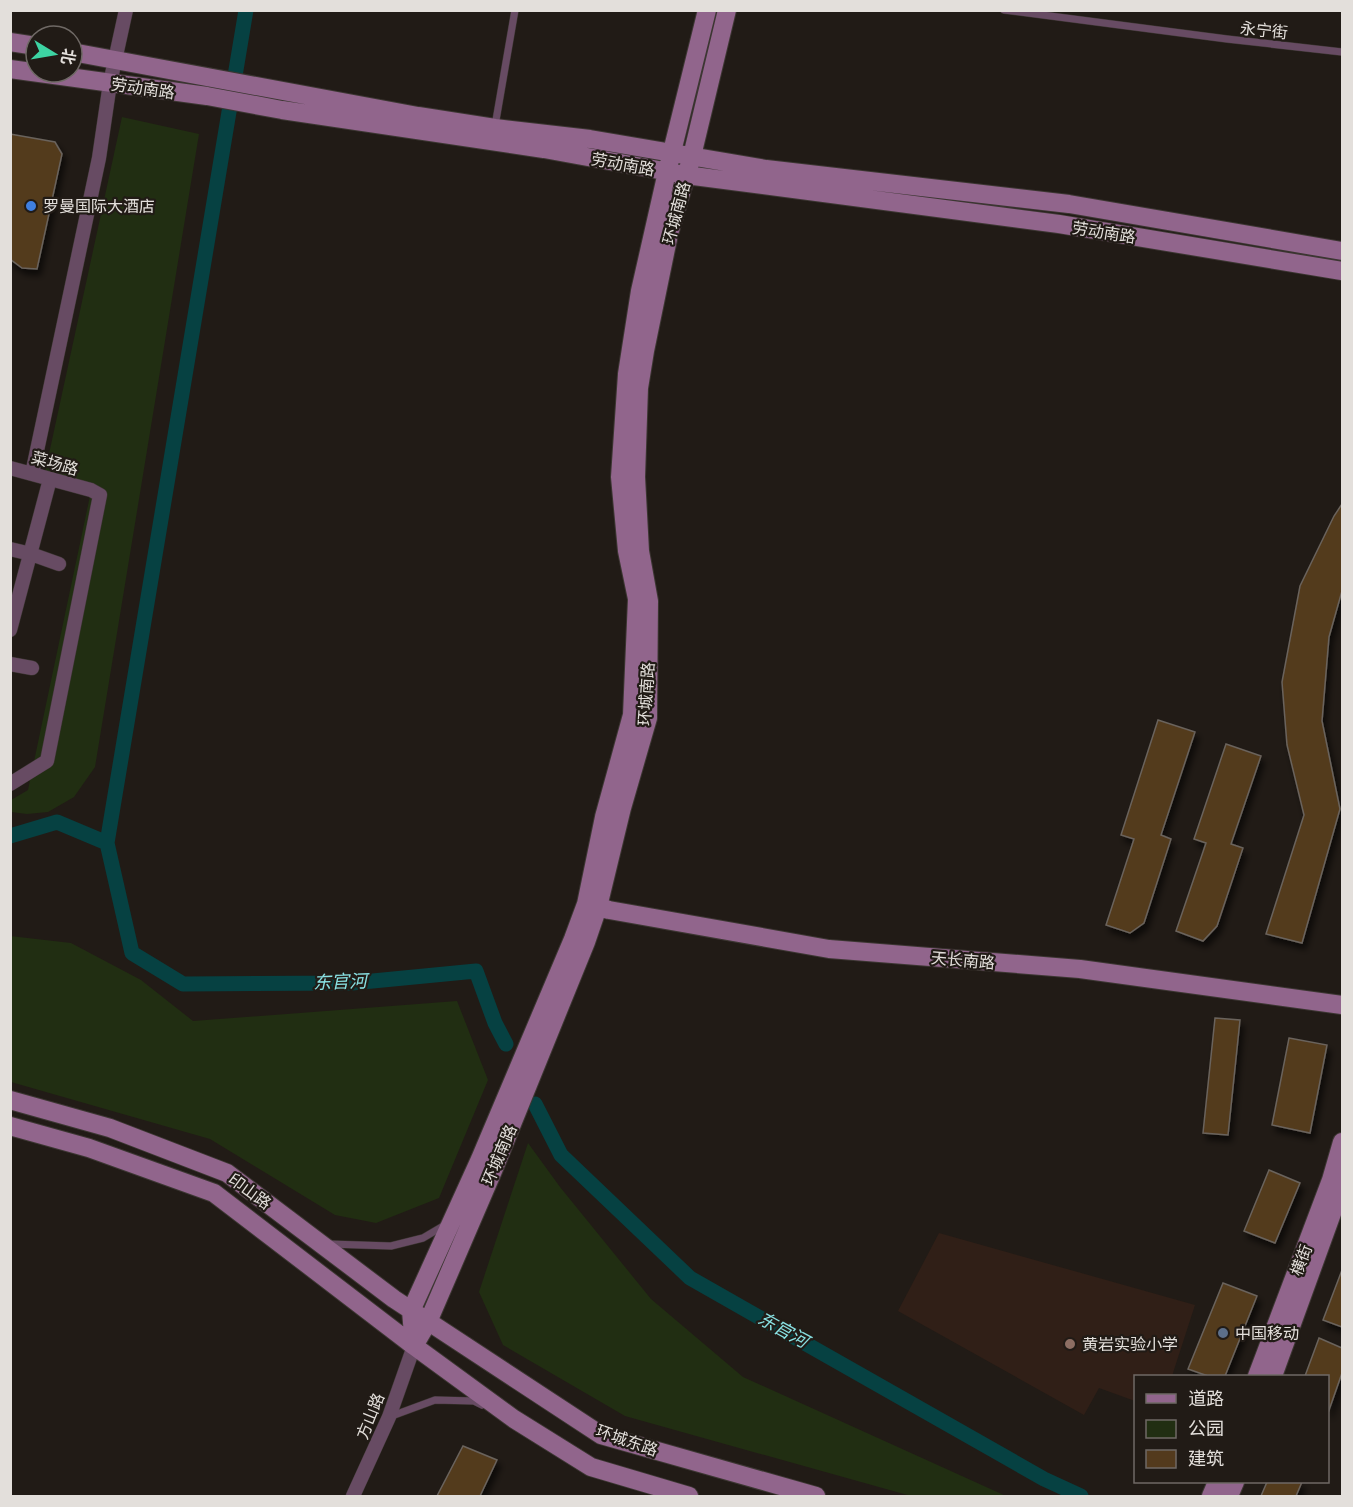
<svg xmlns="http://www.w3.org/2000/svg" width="1353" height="1507" font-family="Manrope,'Noto Sans SC',sans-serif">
<defs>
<filter id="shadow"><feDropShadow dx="3.5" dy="6" stdDeviation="3" flood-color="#0009"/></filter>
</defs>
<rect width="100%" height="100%" fill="#211b16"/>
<!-- education -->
<path fill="#301f17" d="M 939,1233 L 1195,1305 L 1172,1376 L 1136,1376 L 1135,1401 L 1099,1388 L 1084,1415 L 898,1311 Z"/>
<!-- green -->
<path fill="#212e12" d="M 122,117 L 199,134 L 95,767 L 74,797 L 48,812 L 27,814 L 11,812 L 11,800 L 28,790 L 91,491 L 44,477 Z
M 10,936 L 71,943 L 141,980 L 193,1021 L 457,1001 L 488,1080 L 439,1198 L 376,1223 L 335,1215 L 210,1139 L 11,1082 Z
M 528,1143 L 560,1187 L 651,1299 L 743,1377 L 1006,1496 L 911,1496 L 625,1416 L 503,1345 L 479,1292 Z"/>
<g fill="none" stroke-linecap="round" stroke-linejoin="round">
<!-- canal -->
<path stroke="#064142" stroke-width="15" d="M 246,10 L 107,843 L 132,953 L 183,984 L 352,983 L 476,971 L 495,1023 L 506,1044
M 10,836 L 57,822 L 107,843
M 535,1104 L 561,1155 L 690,1278 L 1044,1479 L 1081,1496"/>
</g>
<!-- building -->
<path fill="#533a1d" stroke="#6a635c" stroke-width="1.5" filter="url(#shadow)" d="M 10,134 L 55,142 L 62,154 L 37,269 L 22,268 L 10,259 Z
M 1342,504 L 1342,591 L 1329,637 L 1322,721 L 1340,809 L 1302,943 L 1266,934 L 1304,815 L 1287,745 L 1282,682 L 1300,586 L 1334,516 Z
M 1158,720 L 1195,732 L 1161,835 L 1171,839 L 1144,923 L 1130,933 L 1106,925 L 1134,839 L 1121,835 Z
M 1226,744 L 1261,756 L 1231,844 L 1243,848 L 1217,926 L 1203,941 L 1176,931 L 1206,843 L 1194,839 Z
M 1215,1018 L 1240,1020 L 1228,1135 L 1203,1133 Z
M 1289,1038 L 1327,1045 L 1310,1133 L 1272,1125 Z
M 1269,1170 L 1300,1183 L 1275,1243 L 1244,1231 Z
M 1342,1270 L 1342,1327 L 1323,1320 Z
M 1223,1283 L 1257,1296 L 1225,1376 L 1208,1376 L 1188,1369 Z
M 1319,1338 L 1342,1348 L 1342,1373 L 1328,1413 L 1328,1376 L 1305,1376 Z
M 463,1446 L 497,1460 L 480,1496 L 437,1496 Z
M 1267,1482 L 1302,1482 L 1296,1496 L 1261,1496 Z"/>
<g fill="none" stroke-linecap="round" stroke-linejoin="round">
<defs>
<path id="lane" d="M 1004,10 L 1227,39 L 1342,52
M 495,126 L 515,10
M 329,1244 L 391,1246 L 423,1238 L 445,1225
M 389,1417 L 435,1400 L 474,1401 L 482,1405"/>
<path id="street" d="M 10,468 L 91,490 L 100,495 L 47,761 L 10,784
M 32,474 L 99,158 L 110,83 L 126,10
M 10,549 L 31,554 L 59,564
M 10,630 L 50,479
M 10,664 L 32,668
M 353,1496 L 389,1417 L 414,1346"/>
<path id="secondary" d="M 10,42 L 36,46
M 72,52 L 418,116 L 495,128 L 590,139 L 766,169 L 1069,204 L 1342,251
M 10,69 L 207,96 L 282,110 L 544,149 L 686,175 L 1059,224 L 1342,271
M 588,904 L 609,910 L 829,949 L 1080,969 L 1342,1005
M 10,1100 L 110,1128 L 227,1173 L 394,1299 L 601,1435 L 816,1496
M 10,1126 L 89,1148 L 214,1193 L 414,1346 L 514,1419 L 591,1467 L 689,1496
M 414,1346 L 428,1322 L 493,1171 L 586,942 L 598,907 L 622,808 L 648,718 L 649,601 L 640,551 L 636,477 L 639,388 L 645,351 L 669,234 L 692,156 L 727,10
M 414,1346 L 411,1311 L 480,1159 L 573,939 L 586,904 L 604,817 L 632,715 L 637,599 L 627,551 L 620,477 L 627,374 L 640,291 L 667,172 L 707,10
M 1257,1376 L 1331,1180 L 1342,1142
M 1273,1376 L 1342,1186
M 1211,1496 L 1217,1482
M 1229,1496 L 1235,1482"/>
</defs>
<!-- lane casing -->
<use href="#lane" stroke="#3c3632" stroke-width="8"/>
<!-- street casing -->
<use href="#street" stroke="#3c3632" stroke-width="15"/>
<!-- secondary casing -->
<use href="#secondary" stroke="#3c3632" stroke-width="20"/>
<!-- lane -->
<use href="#lane" stroke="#674b63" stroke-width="7"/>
<!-- street -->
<use href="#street" stroke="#674b63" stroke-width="14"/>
<!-- secondary -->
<use href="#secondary" stroke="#91658c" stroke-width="18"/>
</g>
<!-- markers -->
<circle fill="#3f7fe0" stroke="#211b16" stroke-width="2" cx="31" cy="206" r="6"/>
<circle fill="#5c6f8a" stroke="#211b16" stroke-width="2" cx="1223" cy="1333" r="6"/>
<circle fill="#8d6e63" stroke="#211b16" stroke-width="2" cx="1070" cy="1344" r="6"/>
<g text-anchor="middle" stroke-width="4.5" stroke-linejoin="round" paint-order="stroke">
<!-- street labels -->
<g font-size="16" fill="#e3dfdb" stroke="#211b16">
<text transform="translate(1264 30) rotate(6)" y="6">永宁街</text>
<text transform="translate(143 88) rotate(8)" y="6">劳动南路</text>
<text transform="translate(623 164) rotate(10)" y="6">劳动南路</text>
<text transform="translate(676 213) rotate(-75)" y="6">环城南路</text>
<text transform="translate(1104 232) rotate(9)" y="6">劳动南路</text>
<text transform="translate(55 463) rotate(16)" y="6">菜场路</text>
<text transform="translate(646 694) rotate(-86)" y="6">环城南路</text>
<text transform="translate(963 960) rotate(5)" y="6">天长南路</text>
<text transform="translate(499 1155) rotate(-67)" y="6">环城南路</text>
<text transform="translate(250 1191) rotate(36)" y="6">印山路</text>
<text transform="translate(1301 1260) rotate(-69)" y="6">横街</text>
<text transform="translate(370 1416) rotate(-68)" y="6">方山路</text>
<text transform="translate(627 1440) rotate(19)" y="6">环城东路</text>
</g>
<!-- poi labels -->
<g font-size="16" fill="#e3dfdb" stroke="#211b16" text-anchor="start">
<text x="43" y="212">罗曼国际大酒店</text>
<text x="1235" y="1339">中国移动</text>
<text x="1082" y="1350">黄岩实验小学</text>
</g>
<!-- water labels -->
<g font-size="18" font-style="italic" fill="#89e1e3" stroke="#211b16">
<text transform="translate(340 982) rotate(-2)" y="6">东官河</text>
<text transform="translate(783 1330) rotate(29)" y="6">东官河</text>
</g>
</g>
<!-- border -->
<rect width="1353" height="1507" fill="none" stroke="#e3dfdb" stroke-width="24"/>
<!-- legend -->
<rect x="1134" y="1375" width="195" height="108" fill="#211b16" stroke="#6f6965" stroke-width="1.5"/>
<rect x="1146" y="1394" width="30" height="9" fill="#91658c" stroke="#6f6965" stroke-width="1.5"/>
<text x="1188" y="1405" font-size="18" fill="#e3dfdb">道路</text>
<rect x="1146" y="1420" width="30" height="18" fill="#212e12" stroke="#6f6965" stroke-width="1.5"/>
<text x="1188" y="1435" font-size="18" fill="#e3dfdb">公园</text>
<rect x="1146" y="1450" width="30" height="18" fill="#533a1d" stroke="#6f6965" stroke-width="1.5"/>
<text x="1188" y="1465" font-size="18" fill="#e3dfdb">建筑</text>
<!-- north arrow -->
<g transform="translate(54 54) rotate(101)"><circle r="28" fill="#211b16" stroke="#6f6965" stroke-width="1.5"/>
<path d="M0-4.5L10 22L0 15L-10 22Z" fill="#3dd4a3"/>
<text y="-9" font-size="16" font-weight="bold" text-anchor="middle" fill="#e3dfdb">北</text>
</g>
</svg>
